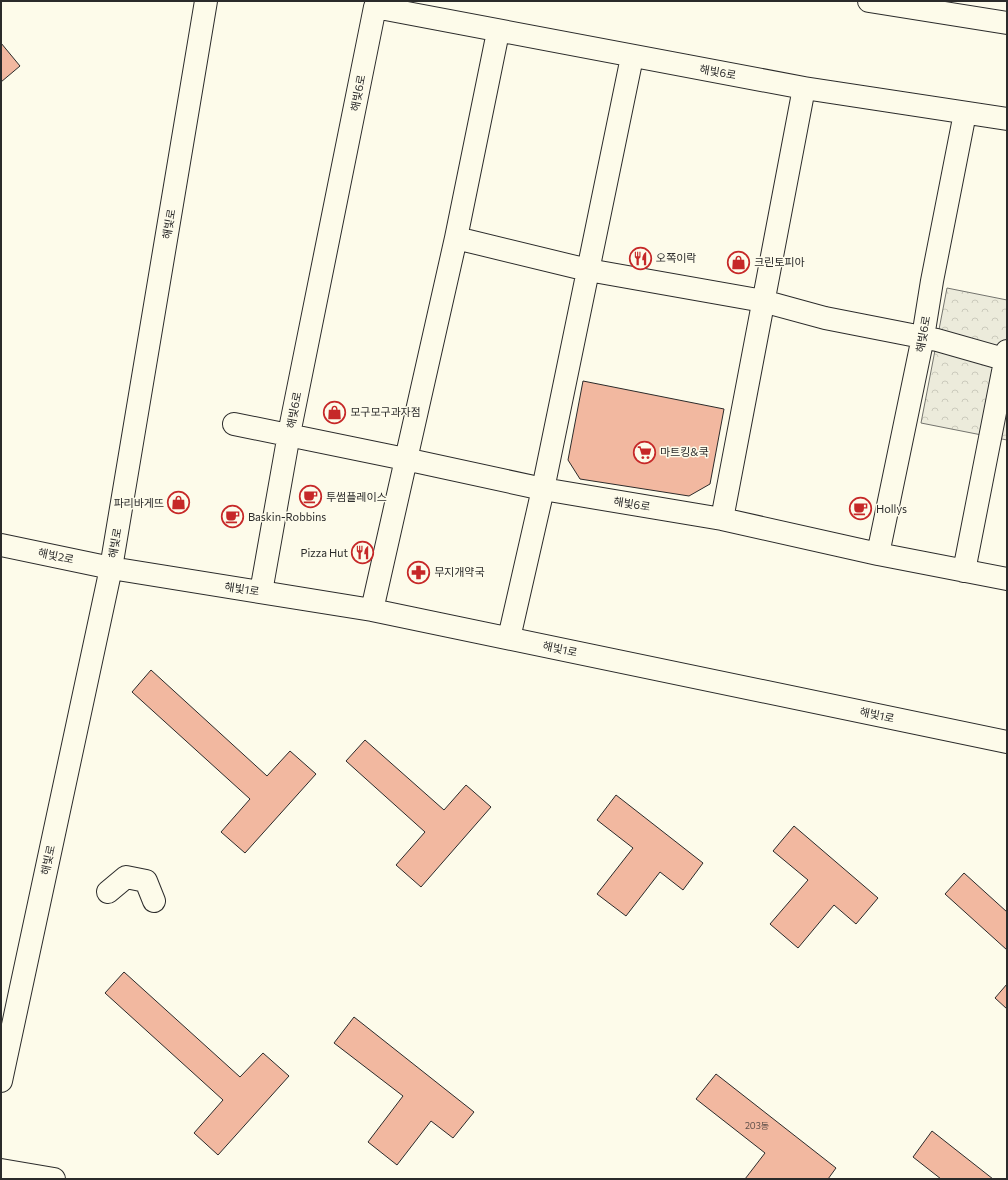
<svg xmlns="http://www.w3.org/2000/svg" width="1008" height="1180" font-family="Commissioner,'Noto Sans KR',sans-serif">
<defs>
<pattern id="park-crowns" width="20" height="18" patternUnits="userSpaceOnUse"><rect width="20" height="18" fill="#ecebdb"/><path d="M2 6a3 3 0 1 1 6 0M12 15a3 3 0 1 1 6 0" fill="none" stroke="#cbcabc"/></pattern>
</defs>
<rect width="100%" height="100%" fill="#fdfbea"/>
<!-- park -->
<path fill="url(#park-crowns)" stroke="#74746e" d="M 947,288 L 1007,300 L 1007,440 L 921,423 Z"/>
<!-- building -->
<path fill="#f2b8a0" stroke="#2b2b2b" d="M 1,43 L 20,66 L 1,82 Z
M 583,381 L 724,409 L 710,484 L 689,496 L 580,479 L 568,460 Z
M 151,670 L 267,776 L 290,751 L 316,774 L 245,853 L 221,832 L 250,799 L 132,692 Z
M 365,740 L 444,810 L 466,785 L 491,807 L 421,887 L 396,865 L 425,832 L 346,761 Z
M 616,795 L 703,863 L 683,890 L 660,872 L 626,916 L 597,894 L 633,848 L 597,820 Z
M 794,826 L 878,898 L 856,924 L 834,905 L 798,948 L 770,924 L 808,880 L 773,851 Z
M 964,873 L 1007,912 L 1007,950 L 945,894 Z
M 124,972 L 240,1077 L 263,1053 L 289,1076 L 218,1155 L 194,1133 L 223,1100 L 105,993 Z
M 1007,984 L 1007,1009 L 995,998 Z
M 354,1017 L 474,1112 L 453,1138 L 431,1121 L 397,1165 L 368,1142 L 403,1096 L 334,1043 Z
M 716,1074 L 836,1168 L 828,1179 L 745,1179 L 765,1153 L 696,1099 Z
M 932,1131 L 993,1179 L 941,1179 L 913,1157 Z"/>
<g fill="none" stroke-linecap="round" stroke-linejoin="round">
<defs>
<path id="minor" d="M 456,238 L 588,270 L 763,301 L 825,318 L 937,340 L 1007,360
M 234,424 L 405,459 L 543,489 L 722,519 L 878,554 L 1007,579
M 722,519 L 804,88
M 1,545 L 111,568 L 372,610 L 1007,742
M 878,554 L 923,337 L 932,281 L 965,113
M 964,571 L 1007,351
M 261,592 L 289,434 L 375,7 L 804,88 L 1007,119
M 372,610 L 456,238 L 498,32
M 509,638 L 543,489 L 632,57
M 108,892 L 126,877 L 146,881 L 154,901
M 1,1081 L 111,568 L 206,1
M 1,1170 L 54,1179"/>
<path id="major" d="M 869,1 L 1007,23"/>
</defs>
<!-- minor casing -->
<use href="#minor" stroke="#2b2b2b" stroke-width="24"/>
<!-- major casing -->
<use href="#major" stroke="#2b2b2b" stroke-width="24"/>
<!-- minor -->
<use href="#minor" stroke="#fdfbea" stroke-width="22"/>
<!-- major -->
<use href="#major" stroke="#fdfbea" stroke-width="22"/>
</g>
<!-- icons -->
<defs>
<symbol id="restaurant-ring" viewBox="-11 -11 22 22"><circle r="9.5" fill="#fdfbea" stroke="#c62828" stroke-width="1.5"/><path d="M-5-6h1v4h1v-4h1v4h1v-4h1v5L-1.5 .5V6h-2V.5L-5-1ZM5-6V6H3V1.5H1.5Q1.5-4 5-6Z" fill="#c62828"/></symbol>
<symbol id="shop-ring" viewBox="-11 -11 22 22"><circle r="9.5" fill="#fdfbea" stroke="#c62828" stroke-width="1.5"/><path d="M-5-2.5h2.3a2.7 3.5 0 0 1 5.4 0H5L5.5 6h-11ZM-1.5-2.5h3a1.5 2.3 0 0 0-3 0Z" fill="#c62828"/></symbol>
<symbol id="supermarket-ring" viewBox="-11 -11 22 22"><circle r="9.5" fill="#fdfbea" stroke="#c62828" stroke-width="1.5"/><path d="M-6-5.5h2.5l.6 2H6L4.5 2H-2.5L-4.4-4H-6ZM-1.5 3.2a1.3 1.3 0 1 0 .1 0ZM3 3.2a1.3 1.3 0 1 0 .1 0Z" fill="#c62828"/></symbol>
<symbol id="cafe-ring" viewBox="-11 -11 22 22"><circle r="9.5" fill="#fdfbea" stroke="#c62828" stroke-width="1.5"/><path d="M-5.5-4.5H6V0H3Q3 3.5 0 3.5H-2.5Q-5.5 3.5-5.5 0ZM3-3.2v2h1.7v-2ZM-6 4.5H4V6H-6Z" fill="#c62828"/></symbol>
<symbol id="pharmacy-ring" viewBox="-11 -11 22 22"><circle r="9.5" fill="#fdfbea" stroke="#c62828" stroke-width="1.5"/><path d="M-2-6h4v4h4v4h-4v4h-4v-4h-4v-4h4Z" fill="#c62828"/></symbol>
</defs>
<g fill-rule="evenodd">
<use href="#restaurant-ring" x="628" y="246" width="25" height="25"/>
<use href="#shop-ring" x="726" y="250" width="25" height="25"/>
<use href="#shop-ring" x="322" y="400" width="25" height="25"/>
<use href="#supermarket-ring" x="632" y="440" width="25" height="25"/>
<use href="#cafe-ring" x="298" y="484" width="25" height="25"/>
<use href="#shop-ring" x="166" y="490" width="25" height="25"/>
<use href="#cafe-ring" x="848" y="496" width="25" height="25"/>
<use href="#cafe-ring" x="220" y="504" width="25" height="25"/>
<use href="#restaurant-ring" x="350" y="540" width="25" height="25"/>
<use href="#pharmacy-ring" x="406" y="560" width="25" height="25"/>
</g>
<g text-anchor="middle" stroke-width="3" stroke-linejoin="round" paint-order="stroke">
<!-- number labels -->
<g font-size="9" fill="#5d4e48">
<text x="757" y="1129">203동</text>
</g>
<!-- street labels -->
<g font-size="11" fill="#2b2b2b" stroke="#fdfbea">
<text transform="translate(718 72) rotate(10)" y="4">해빛6로</text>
<text transform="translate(358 93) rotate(-79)" y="4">해빛6로</text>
<text transform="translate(169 224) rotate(-80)" y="4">해빛로</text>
<text transform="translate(923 334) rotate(-80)" y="4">해빛6로</text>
<text transform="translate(294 410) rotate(-79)" y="4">해빛6로</text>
<text transform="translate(632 504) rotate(9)" y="4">해빛6로</text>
<text transform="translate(115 543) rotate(-80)" y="4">해빛로</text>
<text transform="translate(56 556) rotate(12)" y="4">해빛2로</text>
<text transform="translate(242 589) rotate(9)" y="4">해빛1로</text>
<text transform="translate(560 649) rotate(12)" y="4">해빛1로</text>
<text transform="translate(877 715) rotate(12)" y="4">해빛1로</text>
<text transform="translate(48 860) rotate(-78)" y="4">해빛로</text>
</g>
<!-- poi labels -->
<g font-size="11" fill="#2b2b2b" stroke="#fdfbea" text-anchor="start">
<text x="656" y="262">오쪽이락</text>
<text x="754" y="266">크린토피아</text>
<text x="350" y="416">모구모구과자점</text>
<text x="660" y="456">마트킹&amp;쿡</text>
<text x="326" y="501">투썸플레이스</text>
<text x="164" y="507" text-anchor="end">파리바게뜨</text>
<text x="876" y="513">Hollys</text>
<text x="248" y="521">Baskin-Robbins</text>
<text x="348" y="557" text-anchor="end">Pizza Hut</text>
<text x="434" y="576">무지개약국</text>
</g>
</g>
<!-- border -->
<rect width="1008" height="1180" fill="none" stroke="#2b2b2b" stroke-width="4"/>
</svg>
